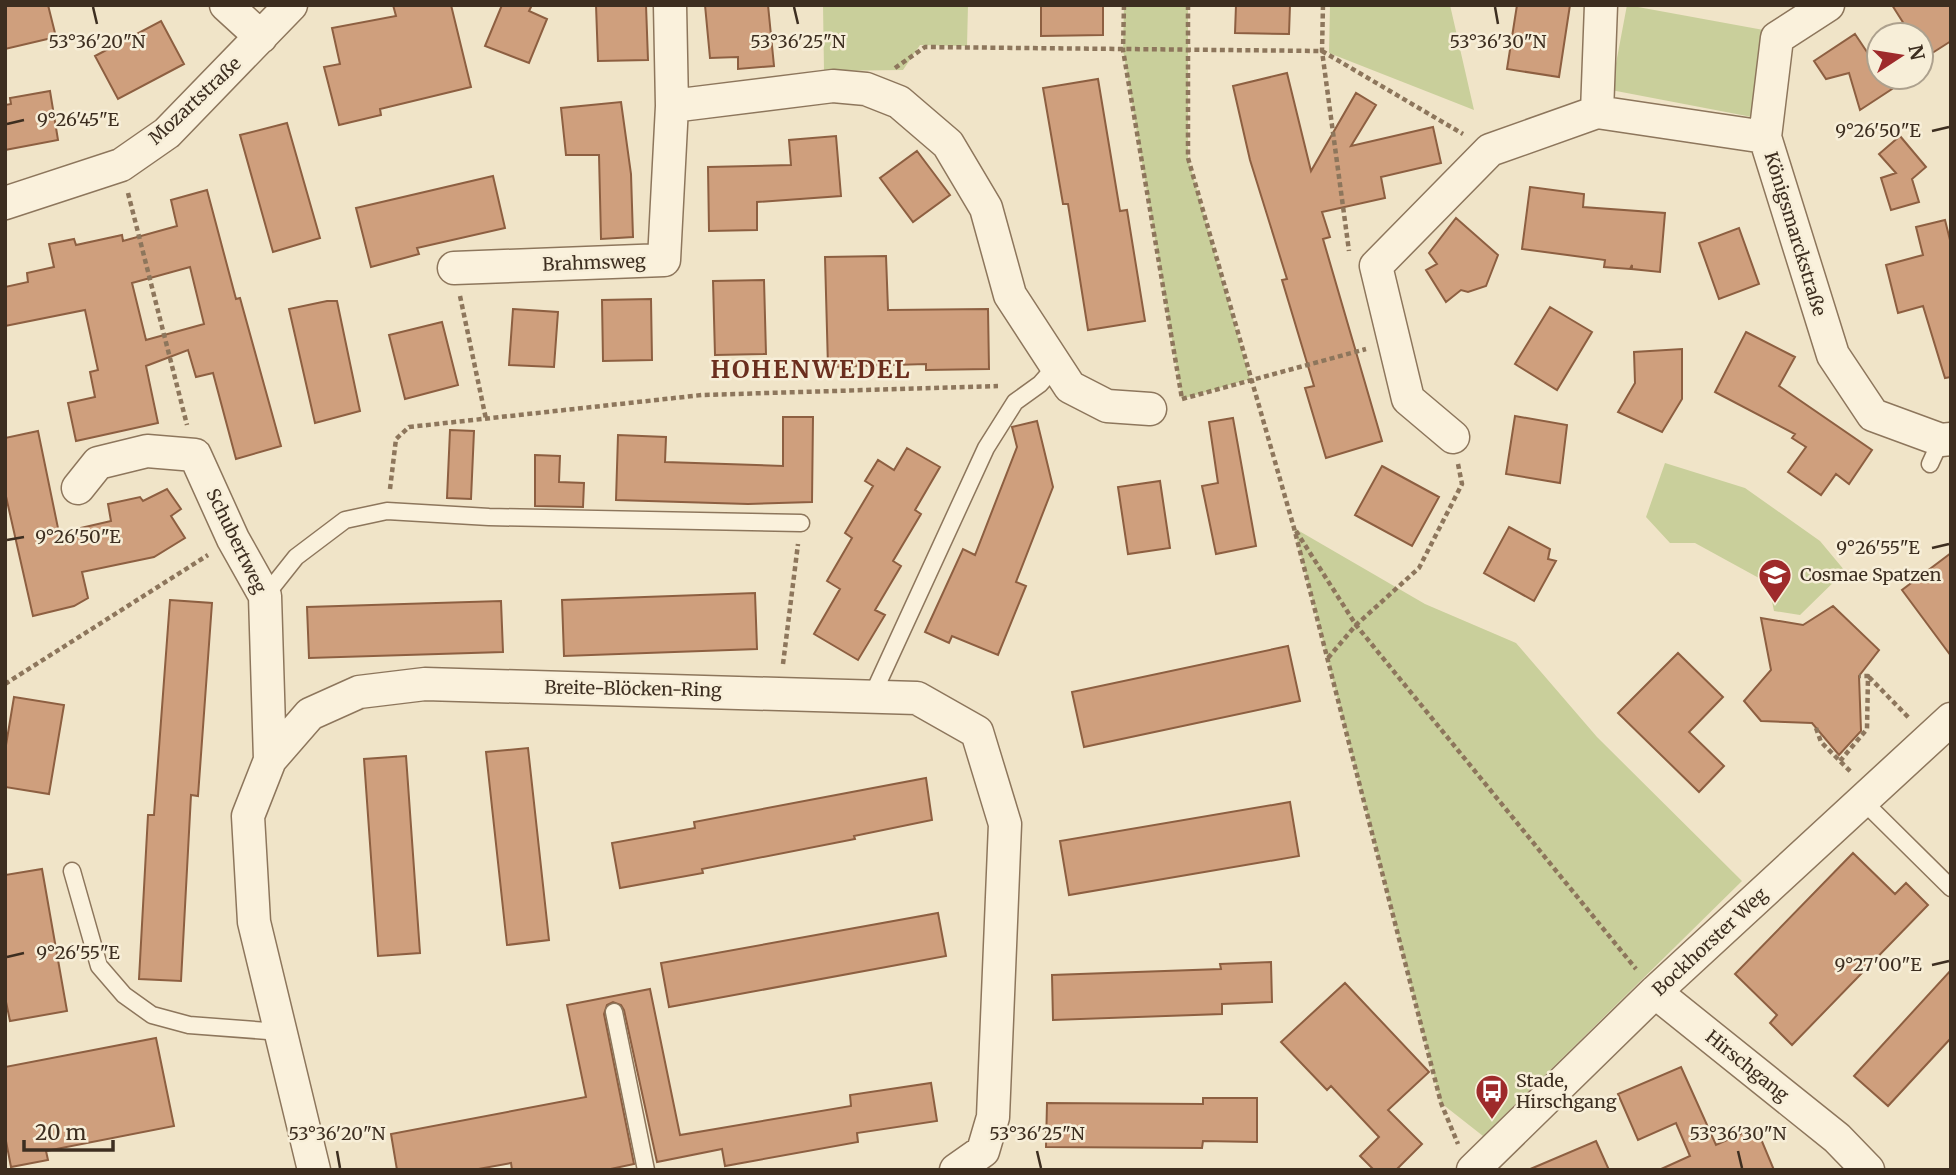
<svg xmlns="http://www.w3.org/2000/svg" width="1956" height="1175" font-family="Merriweather,serif">
<rect width="100%" height="100%" fill="#f0e4c8"/>
<!-- green -->
<path fill="#c9cf9b" d="M 823,5 L 968,5 L 967,46 L 920,45 L 903,70 L 824,71 Z
M 1124,5 L 1188,5 L 1188,158 L 1250,379 L 1182,399 L 1123,50 Z
M 1330,5 L 1450,5 L 1474,110 L 1329,53 Z
M 1627,5 L 1769,31 L 1752,117 L 1611,90 Z
M 1665,463 L 1745,488 L 1820,541 L 1845,571 L 1800,615 L 1774,611 L 1768,583 L 1695,543 L 1670,543 L 1646,517 Z
M 1294,528 L 1425,604 L 1516,643 L 1597,737 L 1742,881 L 1483,1136 L 1441,1103 Z"/>
<!-- building -->
<path fill="#cf9f7d" stroke="#8d5f41" stroke-width="2" fill-rule="evenodd" d="M 5,5 L 48,5 L 56,37 L 5,49 Z
M 393,5 L 451,5 L 471,87 L 380,109 L 381,115 L 339,125 L 324,67 L 340,64 L 332,28 L 396,16 Z
M 502,5 L 532,5 L 529,11 L 547,19 L 529,63 L 485,46 Z
M 596,5 L 646,5 L 648,60 L 598,61 Z
M 705,5 L 768,5 L 774,66 L 738,69 L 738,57 L 710,58 Z
M 1041,5 L 1103,5 L 1103,35 L 1041,36 Z
M 1236,5 L 1290,5 L 1289,34 L 1235,33 Z
M 1517,5 L 1570,5 L 1559,77 L 1507,69 Z
M 1892,5 L 1951,5 L 1951,41 L 1926,57 L 1921,50 L 1921,35 L 1911,35 Z
M 161,21 L 184,64 L 118,99 L 95,56 Z
M 1855,34 L 1879,70 L 1879,77 L 1883,77 L 1892,89 L 1860,110 L 1849,73 L 1826,79 L 1814,61 Z
M 1287,73 L 1311,171 L 1356,93 L 1376,105 L 1351,146 L 1433,127 L 1441,163 L 1381,177 L 1385,198 L 1322,212 L 1330,237 L 1323,239 L 1382,441 L 1326,458 L 1305,388 L 1314,386 L 1282,280 L 1287,279 L 1250,160 L 1233,86 Z
M 1098,79 L 1120,211 L 1127,210 L 1145,321 L 1088,330 L 1068,204 L 1063,204 L 1043,88 Z
M 50,91 L 58,140 L 5,150 L 5,105 L 11,104 L 10,98 Z
M 621,102 L 631,174 L 633,237 L 601,239 L 599,155 L 566,155 L 561,108 Z
M 287,123 L 320,238 L 273,252 L 240,135 Z
M 836,136 L 841,196 L 757,202 L 757,230 L 709,231 L 708,167 L 791,165 L 789,140 Z
M 1900,136 L 1926,167 L 1912,179 L 1919,202 L 1891,210 L 1881,178 L 1896,173 L 1879,154 Z
M 917,151 L 950,195 L 913,222 L 880,178 Z
M 493,176 L 505,228 L 417,248 L 419,254 L 371,267 L 356,208 Z
M 1530,187 L 1584,194 L 1583,207 L 1665,213 L 1660,272 L 1632,269 L 1632,265 L 1630,269 L 1604,267 L 1605,260 L 1522,249 Z
M 207,190 L 236,299 L 240,298 L 281,446 L 236,459 L 213,373 L 196,377 L 188,350 L 146,366 L 158,423 L 76,441 L 68,403 L 95,397 L 90,372 L 98,370 L 85,310 L 5,326 L 5,287 L 28,282 L 27,273 L 54,267 L 49,244 L 74,239 L 76,245 L 122,235 L 123,241 L 177,226 L 171,200 ZM 190,267 L 204,324 L 146,340 L 132,283 Z
M 1456,218 L 1498,255 L 1486,286 L 1468,292 L 1461,290 L 1446,302 L 1426,270 L 1437,264 L 1429,253 Z
M 1945,220 L 1951,244 L 1951,377 L 1945,378 L 1923,306 L 1898,313 L 1886,265 L 1923,255 L 1916,227 Z
M 1739,228 L 1759,284 L 1719,299 L 1699,243 Z
M 886,256 L 888,310 L 988,309 L 989,369 L 926,370 L 926,364 L 828,367 L 825,257 Z
M 764,280 L 766,354 L 715,355 L 713,281 Z
M 651,299 L 652,360 L 603,361 L 602,300 Z
M 327,301 L 337,301 L 360,411 L 315,423 L 289,309 Z
M 1550,307 L 1592,332 L 1557,390 L 1515,364 Z
M 513,309 L 558,312 L 554,367 L 509,365 Z
M 442,322 L 458,385 L 405,399 L 389,335 Z
M 1746,332 L 1795,357 L 1779,386 L 1872,450 L 1849,484 L 1836,474 L 1821,495 L 1788,472 L 1806,447 L 1792,438 L 1795,434 L 1715,392 Z
M 1682,349 L 1682,399 L 1662,432 L 1618,412 L 1635,383 L 1634,352 Z
M 1515,416 L 1567,425 L 1560,483 L 1506,474 Z
M 783,417 L 813,417 L 812,502 L 748,504 L 616,500 L 618,435 L 666,437 L 665,462 L 783,466 Z
M 1233,418 L 1256,546 L 1216,554 L 1202,486 L 1218,483 L 1209,422 Z
M 1037,421 L 1053,487 L 1016,582 L 1026,586 L 998,655 L 952,636 L 949,643 L 925,632 L 963,549 L 975,555 L 1017,447 L 1012,427 Z
M 450,430 L 474,431 L 471,499 L 447,498 Z
M 38,431 L 59,533 L 111,521 L 108,504 L 140,497 L 143,501 L 167,489 L 181,509 L 171,516 L 185,538 L 154,557 L 82,572 L 88,598 L 74,606 L 33,616 L 5,492 L 5,438 Z
M 907,448 L 940,467 L 915,510 L 921,514 L 893,561 L 901,566 L 875,610 L 885,615 L 858,660 L 814,634 L 840,589 L 827,581 L 852,538 L 845,533 L 873,486 L 865,481 L 878,460 L 894,470 Z
M 535,455 L 560,456 L 559,482 L 584,483 L 583,507 L 535,506 Z
M 1382,466 L 1439,497 L 1412,546 L 1355,515 Z
M 1160,481 L 1170,548 L 1128,554 L 1118,487 Z
M 1509,527 L 1550,549 L 1548,559 L 1556,561 L 1534,601 L 1484,573 Z
M 1951,553 L 1951,656 L 1902,590 Z
M 755,593 L 757,649 L 564,656 L 562,600 Z
M 170,600 L 212,603 L 198,796 L 191,795 L 181,981 L 139,979 L 148,815 L 154,815 Z
M 501,601 L 503,652 L 309,658 L 307,607 Z
M 1833,606 L 1879,650 L 1859,676 L 1861,731 L 1839,755 L 1812,723 L 1761,721 L 1744,701 L 1771,670 L 1761,618 L 1803,625 Z
M 1288,646 L 1300,701 L 1084,747 L 1072,692 Z
M 1678,653 L 1723,697 L 1689,732 L 1724,766 L 1699,792 L 1618,713 Z
M 14,697 L 64,705 L 49,794 L 5,787 L 5,751 Z
M 528,748 L 549,940 L 507,945 L 486,752 Z
M 406,756 L 420,953 L 378,956 L 364,759 Z
M 926,778 L 932,820 L 854,836 L 855,839 L 702,869 L 703,873 L 620,888 L 612,843 L 695,828 L 694,822 Z
M 1290,802 L 1299,856 L 1069,895 L 1060,841 Z
M 1853,853 L 1895,894 L 1906,883 L 1928,905 L 1792,1045 L 1770,1023 L 1777,1015 L 1735,974 Z
M 42,869 L 67,1011 L 10,1021 L 5,997 L 5,875 Z
M 938,913 L 946,956 L 669,1007 L 661,963 Z
M 1271,962 L 1272,1002 L 1222,1004 L 1222,1014 L 1053,1020 L 1052,975 L 1221,969 L 1220,964 Z
M 1951,970 L 1951,1038 L 1888,1106 L 1854,1076 Z
M 1345,983 L 1429,1072 L 1388,1110 L 1422,1144 L 1396,1170 L 1374,1170 L 1360,1156 L 1379,1137 L 1331,1086 L 1327,1090 L 1281,1042 Z
M 650,989 L 680,1135 L 851,1106 L 850,1095 L 931,1083 L 937,1121 L 857,1133 L 858,1142 L 725,1166 L 722,1149 L 657,1162 L 624,1010 L 621,1005 L 613,1002 L 607,1005 L 604,1014 L 634,1164 L 606,1170 L 512,1170 L 511,1163 L 473,1170 L 397,1170 L 391,1134 L 586,1097 L 567,1005 Z
M 156,1038 L 174,1126 L 46,1151 L 48,1160 L 11,1167 L 5,1136 L 5,1067 Z
M 1681,1067 L 1716,1145 L 1756,1127 L 1774,1170 L 1659,1170 L 1690,1156 L 1676,1123 L 1638,1140 L 1618,1094 Z
M 1203,1098 L 1257,1098 L 1257,1142 L 1203,1141 L 1202,1148 L 1046,1147 L 1047,1103 L 1203,1104 Z
M 1596,1141 L 1609,1170 L 1528,1170 Z"/>
<g fill="none" stroke-linecap="round" stroke-linejoin="round">
<defs>
<path id="service" d="M 1930,464 L 1941,440
M 265,596 L 296,557 L 345,520 L 387,511 L 489,517 L 801,523
M 872,696 L 986,448 L 1015,402 L 1040,384 L 1055,367
M 1863,801 L 1951,888
M 72,871 L 99,966 L 124,995 L 152,1015 L 189,1025 L 281,1032
M 614,1012 L 646,1170"/>
<path id="minor" d="M 226,5 L 261,37
M 670,5 L 672,106 L 833,86 L 866,89 L 899,102 L 948,144 L 986,208 L 1010,295 L 1070,387 L 1107,406 L 1150,409
M 1597,112 L 1601,5
M 1765,137 L 1777,38 L 1828,5
M 5,203 L 121,165 L 167,133 L 291,5
M 454,268 L 664,260 L 672,106
M 1453,437 L 1408,399 L 1376,266 L 1490,150 L 1597,112 L 1765,137 L 1833,355 L 1873,415 L 1941,440 L 1951,439
M 78,488 L 98,463 L 147,451 L 195,455 L 233,539 L 265,596 L 270,760
M 1655,992 L 1837,1138 L 1868,1170
M 314,1170 L 254,922 L 248,816 L 270,760 L 310,714 L 359,692 L 425,684 L 917,698 L 977,732 L 1005,824 L 993,1117 L 983,1151 L 956,1170
M 1473,1170 L 1655,992 L 1951,719"/>
</defs>
<!-- service casing -->
<use href="#service" stroke="#8d765c" stroke-width="19"/>
<!-- minor casing -->
<use href="#minor" stroke="#8d765c" stroke-width="35"/>
<!-- path -->
<path stroke="#8d765c" stroke-width="4.5" stroke-dasharray="5 3.5" stroke-linecap="butt" d="M 1124,5 L 1123,50 L 1182,399
M 1188,5 L 1188,158 L 1294,528 L 1441,1103 L 1458,1144
M 1323,5 L 1322,51 L 1349,251
M 895,68 L 925,47 L 1322,51 L 1463,134
M 128,193 L 187,425
M 460,296 L 486,419
M 1182,399 L 1366,349
M 390,489 L 396,439 L 409,427 L 702,395 L 998,386
M 1296,531 L 1356,625 L 1636,969
M 1328,658 L 1356,625 L 1419,568 L 1462,484 L 1458,464
M 783,664 L 798,544
M 1869,677 L 1909,718
M 5,684 L 208,555
M 1816,728 L 1821,742 L 1852,773
M 1840,761 L 1867,729 L 1868,676 L 1859,676"/>
<!-- service -->
<use href="#service" stroke="#faf1dc" stroke-width="16"/>
<!-- minor -->
<use href="#minor" stroke="#faf1dc" stroke-width="32"/>
</g>
<!-- ticks -->
<path fill="none" stroke="#3d2e20" stroke-width="2.5" d="M 93,7 L 97,24M 794,7 L 798,24M 1495,7 L 1498,24M 7,124 L 24,120M 1932,131 L 1949,127M 7,540 L 24,537M 1932,548 L 1949,544M 7,957 L 24,953M 1932,965 L 1949,961M 337,1151 L 340,1168M 1037,1151 L 1041,1168M 1738,1151 L 1742,1168"/>
<!-- icons -->
<defs>
<symbol id="school-pin" viewBox="-11 -11 22 30"><path d="M0 17L-7.5 6A9.5 9.5 0 1 1 7.5 6Z" fill="#9e2a2b" stroke="#f7eed8"/><path d="M0-5L7-2L0 1L-7-2ZM-4 1L0 2.5L4 1V4Q0 6-4 4Z" fill="#fff"/></symbol>
<symbol id="bus-pin" viewBox="-11 -11 22 30"><path d="M0 17L-7.5 6A9.5 9.5 0 1 1 7.5 6Z" fill="#9e2a2b" stroke="#f7eed8"/><path d="M-5-6H5V4H4V6H2V4H-2V6H-4V4H-5ZM-3.5-4V0h7V-4ZM-3.5 1.2v1.5H-2V1.2ZM2 1.2v1.5H3.5V1.2Z" fill="#fff"/></symbol>
</defs>
<g fill-rule="evenodd">
<use href="#school-pin" x="1756" y="556" width="38" height="52"/>
<use href="#bus-pin" x="1473" y="1072" width="38" height="52"/>
</g>
<g text-anchor="middle" stroke-width="5" stroke-linejoin="round" paint-order="stroke">
<!-- street labels -->
<g font-size="18" fill="#3d2e20" stroke="#f7eed8">
<text transform="translate(195 101) rotate(-43)" y="6">Mozartstraße</text>
<text transform="translate(1795 234) rotate(73)" y="6">Königsmarckstraße</text>
<text transform="translate(594 263) rotate(-2)" y="6">Brahmsweg</text>
<text transform="translate(236 541) rotate(64)" y="6">Schubertweg</text>
<text transform="translate(633 689) rotate(1)" y="6">Breite-Blöcken-Ring</text>
<text transform="translate(1710 942) rotate(-43)" y="6">Bockhorster Weg</text>
<text transform="translate(1747 1066) rotate(39)" y="6">Hirschgang</text>
</g>
<!-- poi labels -->
<g font-size="18" fill="#3d2e20" stroke="#f7eed8" text-anchor="start">
<text x="1800" y="581">Cosmae Spatzen</text>
<text x="1516" y="1087">Stade,<tspan x="1516" dy="21">Hirschgang</tspan></text>
</g>
<!-- district labels -->
<g font-size="24" font-weight="bold" letter-spacing="2" fill="#6b2e1e" stroke="#f7eed8">
<text x="811" y="378">HOHENWEDEL</text>
</g>
</g>
<g font-size="18" text-anchor="middle" fill="#3d2e20" stroke="#f7eed8" stroke-width="5" stroke-linejoin="round" paint-order="stroke">
<text x="97" y="48">53°36'20"N</text>
<text x="798" y="48">53°36'25"N</text>
<text x="1498" y="48">53°36'30"N</text>
<text x="78" y="126">9°26'45"E</text>
<text x="1878" y="137">9°26'50"E</text>
<text x="78" y="543">9°26'50"E</text>
<text x="1878" y="554">9°26'55"E</text>
<text x="78" y="959">9°26'55"E</text>
<text x="1878" y="971">9°27'00"E</text>
<text x="337" y="1140">53°36'20"N</text>
<text x="1037" y="1140">53°36'25"N</text>
<text x="1738" y="1140">53°36'30"N</text>
</g>
<!-- border -->
<rect width="1956" height="1175" fill="none" stroke="#3d2e20" stroke-width="14"/>
<!-- north arrow -->
<g transform="translate(1900 56) rotate(78)"><circle r="33" fill="#f7eed8" stroke="#ada18e" stroke-width="2"/>
<path d="M0-5L12 26L0 18L-12 26Z" fill="#9e2a2b"/>
<text y="-10" font-size="19" font-weight="bold" text-anchor="middle" fill="#3d2e20">N</text>
</g>
<!-- scale -->
<path d="M24 1140v10h89v-10" fill="none" stroke="#3d2e20" stroke-width="3.5"/>
<text x="35" y="1140" font-size="21" fill="#3d2e20" stroke="#f7eed8" stroke-width="5" paint-order="stroke">20 m</text>
</svg>
